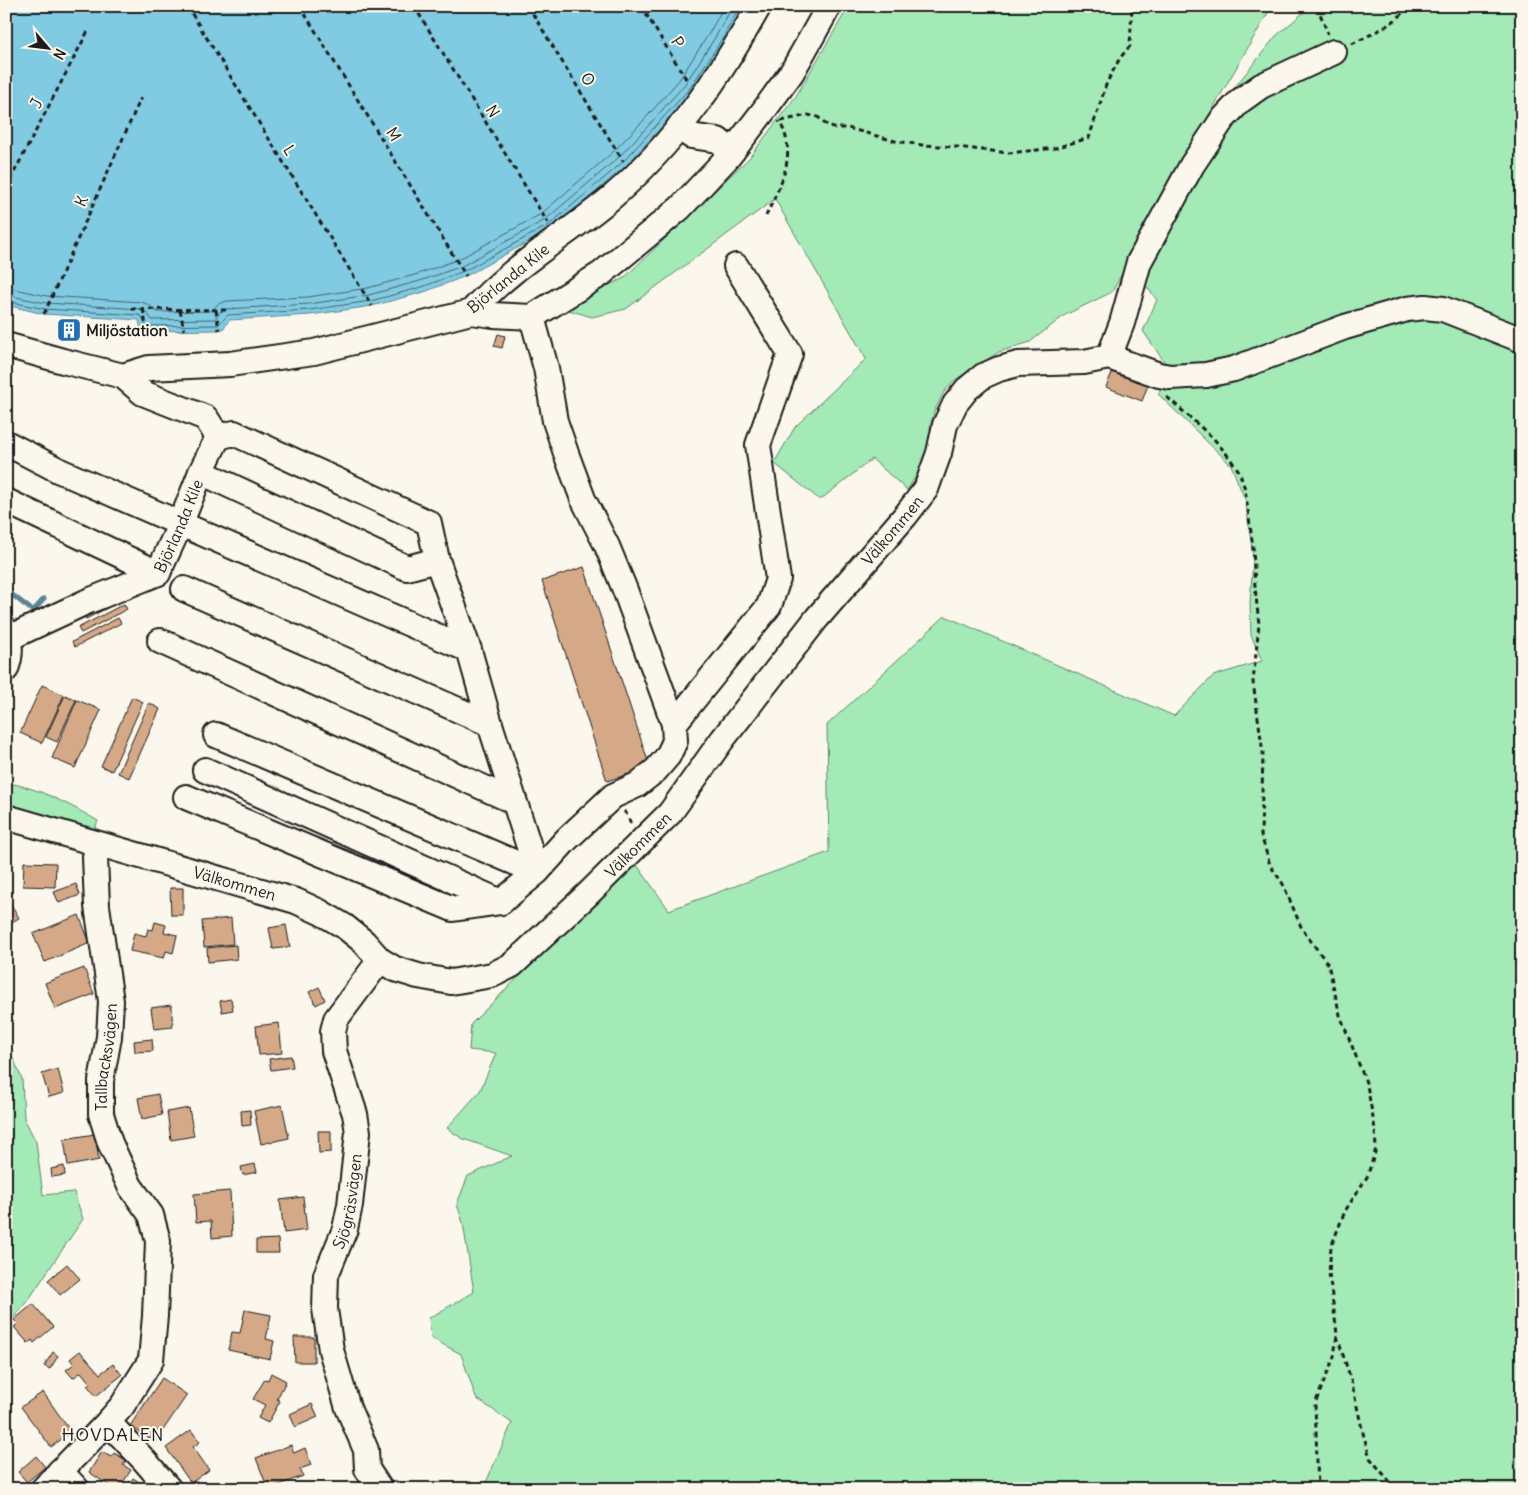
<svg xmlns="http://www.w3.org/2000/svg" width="1528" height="1495" font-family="Delius,sans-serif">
<rect width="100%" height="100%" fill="#fbf7ec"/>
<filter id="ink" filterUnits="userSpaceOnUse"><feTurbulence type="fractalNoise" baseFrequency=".02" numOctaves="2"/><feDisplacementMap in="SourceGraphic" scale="10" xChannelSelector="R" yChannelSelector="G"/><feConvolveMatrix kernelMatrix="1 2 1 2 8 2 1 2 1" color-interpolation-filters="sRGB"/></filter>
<g filter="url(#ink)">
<!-- green -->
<path fill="#a4eab7" stroke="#60836a" d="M 849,6 L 1272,6 L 1191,146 L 1112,292 L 1065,315 L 1030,342 L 999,352 L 955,380 L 944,392 L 934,412 L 930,428 L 932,439 L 924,463 L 907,490 L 872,459 L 820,500 L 774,463 L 795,427 L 866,359 L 775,199 L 626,309 L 592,317 L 562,308 L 624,278 L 749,158 L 796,96 Z
M 1311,6 L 1522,6 L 1522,1489 L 478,1489 L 485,1485 L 512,1423 L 476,1398 L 461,1354 L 431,1338 L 429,1318 L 474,1292 L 463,1223 L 457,1204 L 468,1176 L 512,1156 L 461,1138 L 447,1128 L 480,1091 L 496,1053 L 469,1050 L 471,1024 L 588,908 L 637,865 L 669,910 L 829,852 L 827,725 L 945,616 L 1174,716 L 1213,676 L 1262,661 L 1251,635 L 1250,603 L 1253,558 L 1246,502 L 1231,465 L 1158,394 L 1170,370 L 1143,331 L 1157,300 L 1146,286 L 1154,254 L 1232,117 L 1230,93 L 1276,36 Z
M 6,783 C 36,786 72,806 98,821 L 92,835 L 6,808 Z
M 6,1041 L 22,1079 L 24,1118 L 36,1142 L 43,1195 L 74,1192 L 83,1219 L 29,1299 L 6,1327 Z"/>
<!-- water -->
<path fill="#81cbe2" stroke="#598593" d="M 6,6 L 746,6 L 726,42 L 694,91 L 626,166 L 552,229 L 466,276 L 424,292 L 372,306 L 310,315 L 229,320 L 223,329 L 219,330 L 141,331 L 139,320 L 44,314 L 6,305 Z"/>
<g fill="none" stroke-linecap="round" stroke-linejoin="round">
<!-- shore -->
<path stroke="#44626b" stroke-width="1" d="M 6,287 L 47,296 L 142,302 L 149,305 L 157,312 L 211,311 L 218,304 L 227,301 L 308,297 L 368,288 L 418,274 L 459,259 L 541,214 L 613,152 L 644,120 L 679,80 L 710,32 L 724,6
M 6,295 L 46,303 L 141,309 L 146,312 L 152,320 L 215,319 L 221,311 L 227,309 L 309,304 L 369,295 L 420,281 L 462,266 L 545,220 L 618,158 L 649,125 L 685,84 L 716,36 L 733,6
M 6,301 L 45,309 L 139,315 L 143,318 L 145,325 L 147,326 L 218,325 L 228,315 L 309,310 L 371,301 L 422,287 L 464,271 L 549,225 L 623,162 L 690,88 L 722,39 L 740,6"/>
<!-- stream -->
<path stroke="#598593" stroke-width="5" d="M 6,590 L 33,611 L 44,599"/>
</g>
<!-- building -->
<path fill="#d5a987" stroke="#1c1c1c" d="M 64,324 L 76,327 L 74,336 L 62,333 Z
M 498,334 L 505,336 L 502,348 L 494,346 Z
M 1114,368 L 1149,382 L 1142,401 L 1106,387 Z
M 584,567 L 650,767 L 607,781 L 542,581 Z
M 132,595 L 86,619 L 84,614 Z
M 124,604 L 127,609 L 81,633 L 78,628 Z
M 118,618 L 121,623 L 75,647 L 72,642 Z
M 42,685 L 64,695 L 42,743 L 20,733 Z
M 65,695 L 76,700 L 57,742 L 46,737 Z
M 132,697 L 143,702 L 112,771 L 101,766 Z
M 77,700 L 101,710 L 75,768 L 52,758 Z
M 149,703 L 160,709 L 129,778 L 118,773 Z
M 24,862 L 56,863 L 55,887 L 23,886 Z
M 76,884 L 80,895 L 59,903 L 54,892 Z
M 170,888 L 183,888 L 183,915 L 171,915 Z
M 6,895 L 19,918 L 6,925 Z
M 79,915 L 90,943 L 45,962 L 33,934 Z
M 231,918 L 233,944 L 204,947 L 202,921 Z
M 155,922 L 166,925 L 164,932 L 177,935 L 173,953 L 166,951 L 164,958 L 130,951 L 134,933 L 146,936 L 148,929 L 153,930 Z
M 286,925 L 290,947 L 273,949 L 269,928 Z
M 236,945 L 237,959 L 208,962 L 207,948 Z
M 84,968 L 94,994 L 55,1009 L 45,983 Z
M 319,987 L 325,1000 L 316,1005 L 309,992 Z
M 231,999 L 233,1010 L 222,1012 L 220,1001 Z
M 171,1005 L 173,1027 L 154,1029 L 151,1008 Z
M 279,1023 L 282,1053 L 259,1055 L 256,1026 Z
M 152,1039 L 153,1051 L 135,1052 L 134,1041 Z
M 291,1056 L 293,1067 L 271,1070 L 269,1059 Z
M 58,1069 L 64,1093 L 49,1097 L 42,1074 Z
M 158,1094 L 162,1115 L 142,1119 L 138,1098 Z
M 282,1105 L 289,1138 L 261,1144 L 254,1111 Z
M 189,1108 L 194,1136 L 171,1140 L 167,1112 Z
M 250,1110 L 251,1125 L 242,1126 L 241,1111 Z
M 318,1131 L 331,1131 L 331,1152 L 319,1153 Z
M 95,1134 L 99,1160 L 68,1166 L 64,1139 Z
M 255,1164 L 257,1172 L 243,1175 L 241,1167 Z
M 64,1166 L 65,1175 L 52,1177 L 51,1169 Z
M 230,1191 L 232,1236 L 212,1238 L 211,1221 L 196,1222 L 194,1194 Z
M 303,1197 L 307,1230 L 284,1233 L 280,1200 Z
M 278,1239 L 279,1253 L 256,1253 L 256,1240 Z
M 67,1264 L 80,1279 L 60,1295 L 48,1280 Z
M 33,1304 L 53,1327 L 34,1343 L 32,1340 L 28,1343 L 14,1327 L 18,1324 L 14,1320 Z
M 245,1310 L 271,1315 L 266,1339 L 274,1341 L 270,1359 L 228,1350 L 232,1332 L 240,1333 Z
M 294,1337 L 314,1337 L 314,1362 L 295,1362 Z
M 80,1351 L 100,1374 L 113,1364 L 122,1375 L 96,1396 L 87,1385 L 90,1383 L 81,1372 L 73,1378 L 66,1370 L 74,1364 L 70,1359 Z
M 53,1352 L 58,1356 L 50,1369 L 44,1366 Z
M 271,1373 L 286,1381 L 277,1399 L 280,1401 L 268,1423 L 258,1418 L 265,1405 L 253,1399 L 265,1379 L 268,1380 Z
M 162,1378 L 187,1395 L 155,1442 L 130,1426 Z
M 43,1392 L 71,1432 L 51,1447 L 21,1407 Z
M 312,1404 L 318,1417 L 295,1427 L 290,1414 Z
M 191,1430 L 200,1442 L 193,1447 L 209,1470 L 191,1483 L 166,1448 Z
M 291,1445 L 294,1453 L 305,1448 L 311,1465 L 300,1469 L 303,1476 L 268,1489 L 256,1458 Z
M 102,1452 L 111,1457 L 114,1453 L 126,1460 L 123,1465 L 131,1470 L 119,1489 L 114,1489 L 89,1472 Z
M 36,1456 L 45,1467 L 27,1482 L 18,1472 Z
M 133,1478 L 149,1488 L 148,1489 L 126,1489 Z"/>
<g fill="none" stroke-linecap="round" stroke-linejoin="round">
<defs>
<g id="minor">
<path d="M 679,127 L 691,136 L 718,140 L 732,152"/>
<path d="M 471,312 L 493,315 L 532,317 L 601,274 L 680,208 L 728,157 L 765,109 L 792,72 L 829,6"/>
<path d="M 532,317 L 546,368 L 555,421 L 567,456 L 583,499 L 607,546 L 625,590 L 674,724 L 769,606 L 778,579 L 758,445 L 790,354 L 736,266"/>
<path d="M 6,345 L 63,361 L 123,376 L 149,368 L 230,364 L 314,352 L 471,312 C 511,266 566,236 612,197 C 675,143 719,78 759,6"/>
<path d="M 1109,357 L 1159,375 L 1170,377 L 1206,375 L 1234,369 L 1345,327 L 1407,309 L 1425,307 L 1443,309 L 1522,340"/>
<path d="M 1109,357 L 1122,323 L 1139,262 L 1192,165 L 1222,120 L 1240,101 L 1261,86 L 1334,52"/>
<path d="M 6,443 L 60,471 L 469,650"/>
<path d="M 201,472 L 407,568 L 437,560"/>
<path d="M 6,501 L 158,573"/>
<path d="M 184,589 L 490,724"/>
<path d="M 6,631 C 11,643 11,656 6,669"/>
<path id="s1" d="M 9,638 L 86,602 L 158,573 L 180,525 L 201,472 L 218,437 L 206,418 L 143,393 L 123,376"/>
<path d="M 160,641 L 513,801"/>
<path d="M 216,735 L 537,872 L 567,839 L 613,796 L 637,785 L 656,770 L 668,756 L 675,741 L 674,724"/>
<path d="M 205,770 L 501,902 L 537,872 L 490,724 L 469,650 L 437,560 L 429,523 L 234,433 L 218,437"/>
<path d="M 186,797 L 453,909 L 501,902"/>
<path id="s2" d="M 6,817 L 296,901 L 320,912 L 344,926 L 364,942 L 380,960 L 395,969 L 418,976 L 451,982 L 492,975 L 512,965 L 587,895 L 670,813 L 722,740 L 817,618 L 906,515 L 926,489 L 939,453 L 945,425 L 955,404 L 967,389 L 983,376 L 999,369 L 1018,364 L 1084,362 L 1109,357"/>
<path d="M 108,1422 L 144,1460 L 169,1489"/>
<path d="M 60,1471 L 77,1489"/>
<path id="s3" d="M 43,1489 L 108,1422 L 122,1406 L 151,1360 L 155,1316 L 158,1241 L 151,1215 L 130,1186 L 110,1143 L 101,1114 L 101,1081 L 109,1037 L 111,1001 L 97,906 L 95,857 L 98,845"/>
<path id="s4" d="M 380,1489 L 367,1469 L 366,1450 L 348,1408 L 331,1350 L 325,1309 L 326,1275 L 345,1229 L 350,1205 L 358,1132 L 355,1114 L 334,1051 L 333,1031 L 336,1019 L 380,960"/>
</g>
</defs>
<!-- minor casing -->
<use href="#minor" stroke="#1c1c1c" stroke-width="28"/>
<!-- path -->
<path stroke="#1c1c1c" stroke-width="3" stroke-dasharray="5 4" stroke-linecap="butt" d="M 187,6 L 372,306
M 300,6 L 466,276
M 414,6 L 548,223
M 528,6 L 623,161
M 641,6 L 688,82
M 1317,6 L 1328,34
M 6,17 L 12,6
M 1352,44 C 1371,34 1396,24 1409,6
M 781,121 L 808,115 L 818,117 L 824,123 L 833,128 L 848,128 L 895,141 L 922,145 L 956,147 L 1009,153 L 1055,148 L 1089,138 L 1107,82 L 1120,58 L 1130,46 L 1132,6
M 6,188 L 89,29
M 766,216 C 780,185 799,154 779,121
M 131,309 L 228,310
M 143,309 L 147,331
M 180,310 L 184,330
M 216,310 L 219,330
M 44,314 L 141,98
M 1167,397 L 1213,438 L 1225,452 L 1239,471 L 1245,489 L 1253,547 L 1255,587 L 1259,624 L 1253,682 L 1263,753 L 1261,835 L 1270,865 L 1283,884 L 1302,929 L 1328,964 L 1340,1015 L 1367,1085 L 1375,1129 L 1376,1149 L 1367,1177 L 1345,1211 L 1331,1247 L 1329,1273 L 1337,1334 L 1334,1357 L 1315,1404 L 1318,1489
M 6,606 L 12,613
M 6,698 L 12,688
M 624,811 L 628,816 L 631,825
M 1337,1336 L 1351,1380 L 1363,1433 L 1370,1458 L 1396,1489"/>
<!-- minor -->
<use href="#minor" stroke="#fbf7ec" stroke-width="24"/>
</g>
</g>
<!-- icons -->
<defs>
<symbol id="building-square" viewBox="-11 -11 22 22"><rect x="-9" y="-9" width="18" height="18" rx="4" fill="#1f6fb2" stroke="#fbf7ec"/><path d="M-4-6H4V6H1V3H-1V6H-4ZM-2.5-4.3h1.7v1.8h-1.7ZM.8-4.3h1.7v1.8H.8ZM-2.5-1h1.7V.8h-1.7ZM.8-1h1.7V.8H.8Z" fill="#fff"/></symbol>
</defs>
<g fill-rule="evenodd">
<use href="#building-square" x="55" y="316" width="28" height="28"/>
</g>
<g text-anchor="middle" stroke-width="4" stroke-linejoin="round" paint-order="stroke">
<!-- street labels -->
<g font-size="16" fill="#1c1c1c" stroke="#fbf7ec">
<text transform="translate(678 42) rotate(58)" y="6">P</text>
<text transform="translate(588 79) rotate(58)" y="6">O</text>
<text transform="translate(36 103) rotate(-63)" y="6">J</text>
<text transform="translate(493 111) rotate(58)" y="6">N</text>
<text transform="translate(394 134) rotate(58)" y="6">M</text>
<text transform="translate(290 150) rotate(58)" y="6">L</text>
<text transform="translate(81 201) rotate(-66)" y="6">K</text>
<text transform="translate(508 278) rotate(-39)" y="6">Björlanda Kile</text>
<text dy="6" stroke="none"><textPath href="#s1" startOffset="214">Björlanda Kile</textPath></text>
<text dy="6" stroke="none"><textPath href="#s2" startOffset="1124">Välkommen</textPath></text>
<text dy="6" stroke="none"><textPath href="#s2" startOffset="719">Välkommen</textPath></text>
<text dy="6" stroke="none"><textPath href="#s2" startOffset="238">Välkommen</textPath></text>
<text dy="6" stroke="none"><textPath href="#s3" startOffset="486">Tallbacksvägen</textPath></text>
<text dy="6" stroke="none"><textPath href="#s4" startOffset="302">Sjögräsvägen</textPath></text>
</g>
<!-- poi labels -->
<g font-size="16" font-weight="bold" fill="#1c1c1c" stroke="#fbf7ec" text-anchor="start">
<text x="86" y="336">Miljöstation</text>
</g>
<!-- neighbourhood labels -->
<g font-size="18" letter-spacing="1" fill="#1c1c1c" stroke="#fbf7ec">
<text x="113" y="1441">HOVDALEN</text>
</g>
</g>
<!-- margin -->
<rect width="1528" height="1495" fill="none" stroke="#fbf7ec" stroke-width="25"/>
<rect x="12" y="12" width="1503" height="1470" fill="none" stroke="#1c1c1c" stroke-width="2" filter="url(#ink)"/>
<!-- north arrow -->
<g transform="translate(48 48) rotate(118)" stroke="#fbf7ec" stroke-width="4" paint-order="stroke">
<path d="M0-4L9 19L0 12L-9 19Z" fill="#1c1c1c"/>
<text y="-8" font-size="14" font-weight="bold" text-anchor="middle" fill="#1c1c1c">N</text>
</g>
</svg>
